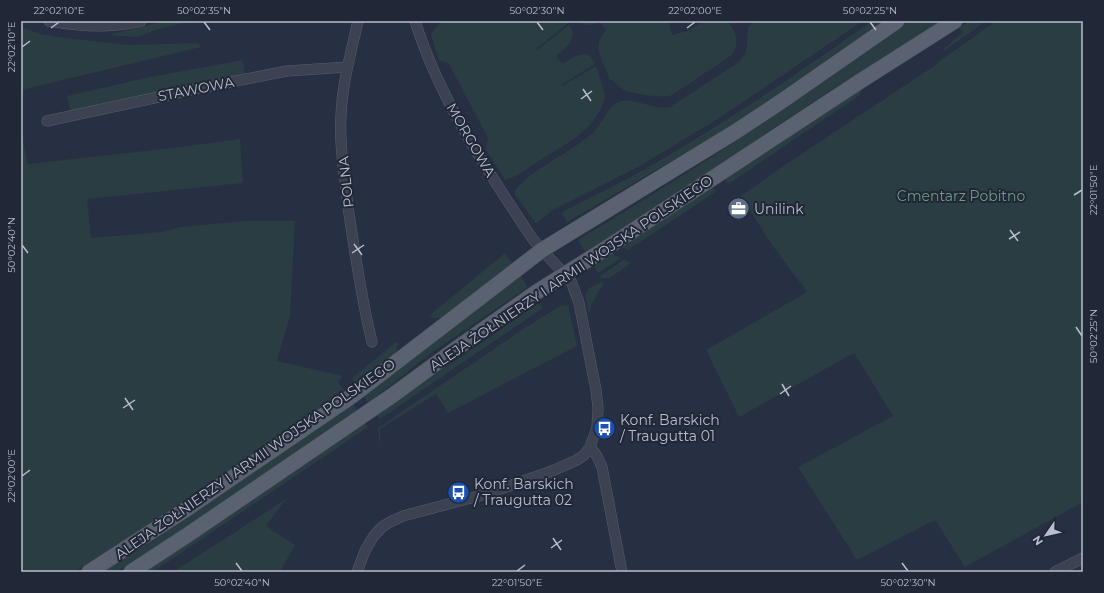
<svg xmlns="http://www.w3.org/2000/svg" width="1104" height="593" font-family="Montserrat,sans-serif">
<rect width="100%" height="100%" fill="#272f42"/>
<!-- green -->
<path fill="#2a3d43" d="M 164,21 L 192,21 L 162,28 L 137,37 L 108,35 Z
M 443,21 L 566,21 L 568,23 L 536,49 L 537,50 L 569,25 C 579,37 566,49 556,56 L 562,64 L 575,56 L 587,54 L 591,57 L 595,64 L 561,85 L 562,86 L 596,66 L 605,95 C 604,105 597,117 590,125 C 577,139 558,149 542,159 C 531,166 518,177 505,180 L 485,148 L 488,138 L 449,64 L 439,60 L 431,35 L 435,28 Z
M 578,21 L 669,21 L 672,35 L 687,31 L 705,21 L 727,21 C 737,31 741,46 729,57 L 672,95 C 663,99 634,94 624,90 C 620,87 615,84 612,79 L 610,81 C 604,60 590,49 606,30 L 599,22 C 592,26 585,26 578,21 Z
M 756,21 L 863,21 L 713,122 L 640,166 L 553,210 L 537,223 L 535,223 L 514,193 C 525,173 565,155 584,140 C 590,136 595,130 599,125 C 606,116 609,104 622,101 C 634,98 655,110 670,107 L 739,62 C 751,49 745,41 749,26 Z
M 872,21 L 883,21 L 775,96 L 713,137 L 567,222 L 562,213 L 564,211 C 599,193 635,176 669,155 C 739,114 805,68 872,21 Z
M 909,21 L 942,21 L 840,84 L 586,253 L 578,240 C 692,172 802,99 909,21 Z
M 970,21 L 986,21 L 945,50 L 944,49 L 963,32 L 959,28 Z
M 996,21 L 1083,21 L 1083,502 L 965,567 L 935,520 L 857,560 L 798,467 L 893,416 L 854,353 L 739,417 L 706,350 L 807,292 L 772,245 L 741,196 L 788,163 L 937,64 L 937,63 Z
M 21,27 L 41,34 L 65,38 L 129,45 L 199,43 L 201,47 L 21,90 Z
M 243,60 L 245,77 L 71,114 L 67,96 L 150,77 Z
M 859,91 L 861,91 L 860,95 L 730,183 L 725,182 L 726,179 Z
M 21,132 L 28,164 L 172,148 L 240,139 L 243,183 L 87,199 L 91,238 L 162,232 L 181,227 L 245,221 L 295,221 L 290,315 L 277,361 L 343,376 L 338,382 L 345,392 L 178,506 L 74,572 L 21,572 Z
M 712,188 L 715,190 L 714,193 L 628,250 L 622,247 Z
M 505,253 L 512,263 L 441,318 L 433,318 L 430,315 Z
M 612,254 L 621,258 L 598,273 L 594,266 Z
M 623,260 L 631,263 L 610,278 L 601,278 L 600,276 Z
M 520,275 L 528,287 L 431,353 L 368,403 L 364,396 Z
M 599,283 L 604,283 L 592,303 L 589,314 L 585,294 L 588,292 L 589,288 Z
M 539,303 L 543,308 L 380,419 L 377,415 Z
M 564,305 L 569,306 L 569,309 L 577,346 L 448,413 L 436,394 L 380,429 L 380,450 L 378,428 L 523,329 L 560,306 Z
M 396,342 L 398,344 L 396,353 L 356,384 L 352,378 Z
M 353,404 L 357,410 L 155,548 L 116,572 L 102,572 L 150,543 Z
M 365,423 L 368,427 L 153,572 L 144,572 L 201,535 Z
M 286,499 L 266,526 L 295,545 L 280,572 L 173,572 Z"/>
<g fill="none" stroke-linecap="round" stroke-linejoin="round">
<defs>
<path id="minor" d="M 49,21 C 78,26 112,29 141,21
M 358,21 C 351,53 342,84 341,116 C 339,146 345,178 348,207 C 355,253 361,298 372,342
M 47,121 L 205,87 L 287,71 L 347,67
M 590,447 L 597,456 L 602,467 L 622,572
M 357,572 L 365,551 L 373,537 L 382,527 L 390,522 L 403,516 L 486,494 L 552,471 L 577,460 L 584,455 L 590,447 L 597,427 L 598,408 L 596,390 L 579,303 L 571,281 L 542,250 L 532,238 C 486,169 440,100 415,21
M 1055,572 L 1083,558"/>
<path id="primary" d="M 89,572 L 185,510 L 352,396 L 542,250 L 735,132 L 779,103 L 897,21
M 131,572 L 189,534 L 393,395 L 453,351 L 535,293 L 608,247 L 862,80 L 955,21"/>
</defs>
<!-- minor casing -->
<use href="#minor" stroke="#575d6c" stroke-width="11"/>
<!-- primary casing -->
<use href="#primary" stroke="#454b5b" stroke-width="16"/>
<!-- minor -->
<use href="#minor" stroke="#3c4251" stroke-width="10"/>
<!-- primary -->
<use href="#primary" stroke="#5a6171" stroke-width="15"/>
</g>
<!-- ticks -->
<path fill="none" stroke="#b9becb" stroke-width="1.5" d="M 204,22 L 210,30M 537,22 L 543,30M 870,22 L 876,30M 51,28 L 59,22M 687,28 L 695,22M 22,47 L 30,41M 583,89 L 591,101M 581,99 L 592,91M 1074,195 L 1082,190M 1010,230 L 1018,241M 1009,239 L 1020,232M 354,244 L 362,255M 22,245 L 28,253M 352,253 L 364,245M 1076,327 L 1082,336M 782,384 L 789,396M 780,394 L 791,386M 125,398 L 133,410M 123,408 L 135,400M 22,476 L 30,470M 553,538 L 561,550M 551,548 L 562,540M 236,563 L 242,571M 902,563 L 908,571M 517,571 L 525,565"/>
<!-- icons -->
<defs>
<symbol id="office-disc" viewBox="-11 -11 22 22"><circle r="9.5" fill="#5c6f8a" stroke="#202737"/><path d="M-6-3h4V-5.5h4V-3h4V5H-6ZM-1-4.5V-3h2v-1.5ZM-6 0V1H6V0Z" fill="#fff"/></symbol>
<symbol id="bus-disc" viewBox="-11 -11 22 22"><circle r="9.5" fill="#1a4fb4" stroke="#202737"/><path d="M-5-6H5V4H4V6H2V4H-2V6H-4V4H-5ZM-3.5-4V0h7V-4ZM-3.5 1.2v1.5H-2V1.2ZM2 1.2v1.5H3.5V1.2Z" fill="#fff"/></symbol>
</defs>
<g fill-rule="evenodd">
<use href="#office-disc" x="726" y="196" width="25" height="25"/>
<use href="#bus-disc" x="592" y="416" width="25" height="25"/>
<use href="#bus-disc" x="446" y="480" width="25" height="25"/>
</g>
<g text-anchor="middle" stroke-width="4" stroke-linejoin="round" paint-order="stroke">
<!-- street labels -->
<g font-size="14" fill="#b9becb" stroke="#202737">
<text transform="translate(196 89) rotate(-11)" y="5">STAWOWA</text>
<text transform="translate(471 140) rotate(60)" y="5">MORGOWA</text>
<text transform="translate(346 182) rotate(-96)" y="5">POLNA</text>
<text transform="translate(571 273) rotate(-34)" y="5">ALEJA ŻOŁNIERZY I ARMII WOJSKA POLSKIEGO</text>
<text transform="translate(255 459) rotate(-35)" y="5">ALEJA ŻOŁNIERZY I ARMII WOJSKA POLSKIEGO</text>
</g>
<!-- park labels -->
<g font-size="14" fill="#719b80" stroke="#202737">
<text x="961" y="201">Cmentarz Pobitno</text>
</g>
<!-- poi labels -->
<g font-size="14" fill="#b9becb" stroke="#202737" text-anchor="start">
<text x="754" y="214">Unilink</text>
<text x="620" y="425">Konf. Barskich<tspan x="620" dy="16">/ Traugutta 01</tspan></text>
<text x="474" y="489">Konf. Barskich<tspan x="474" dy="16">/ Traugutta 02</tspan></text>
</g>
</g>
<!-- border -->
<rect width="1104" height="593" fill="none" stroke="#202737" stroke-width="44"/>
<!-- north arrow -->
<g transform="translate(1046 535) rotate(236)" stroke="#202737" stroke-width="3" paint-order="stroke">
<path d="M0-3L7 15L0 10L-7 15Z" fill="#b9becb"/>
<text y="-6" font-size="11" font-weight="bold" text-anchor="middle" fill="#b9becb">N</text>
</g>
<rect x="22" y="22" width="1060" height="549" fill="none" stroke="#b9becb" stroke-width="1.5"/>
<g font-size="10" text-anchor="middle" fill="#b9becb">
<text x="59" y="14">22°02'10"E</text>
<text x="204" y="14">50°02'35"N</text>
<text x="537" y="14">50°02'30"N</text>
<text x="695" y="14">22°02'00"E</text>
<text x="870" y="14">50°02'25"N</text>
<text transform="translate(11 47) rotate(-90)" y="4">22°02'10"E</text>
<text transform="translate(1093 190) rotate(-90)" y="4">22°01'50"E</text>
<text transform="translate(11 245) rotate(-90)" y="4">50°02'40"N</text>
<text transform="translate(1093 336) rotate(-90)" y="4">50°02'25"N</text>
<text transform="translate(11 476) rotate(-90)" y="4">22°02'00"E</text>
<text x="242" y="586">50°02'40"N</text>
<text x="517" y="586">22°01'50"E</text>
<text x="908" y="586">50°02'30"N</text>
</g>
</svg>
